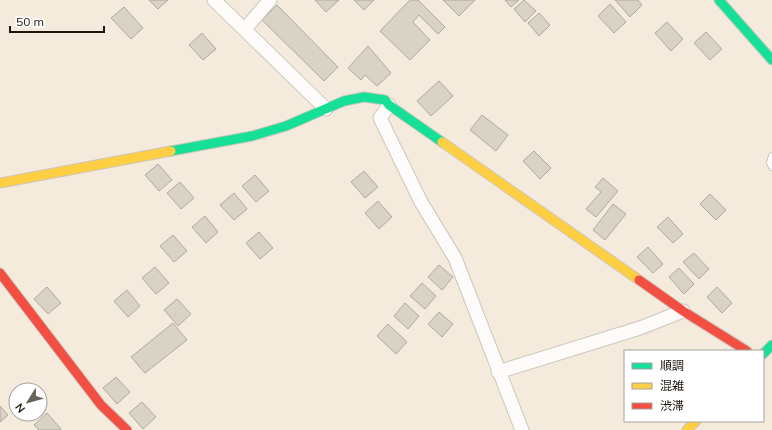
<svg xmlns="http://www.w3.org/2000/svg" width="772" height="430" font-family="Mulish,'Noto Sans JP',sans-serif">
<rect width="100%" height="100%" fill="#f4ebdc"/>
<!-- building -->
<path fill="#d9d2c6" stroke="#b0a99e" d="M 149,0 L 168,0 L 158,9 Z
M 315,0 L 339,0 L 326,12 Z
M 354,0 L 374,0 L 364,10 Z
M 410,0 L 418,0 L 445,27 L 438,34 L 419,15 L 413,22 L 430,40 L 410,60 L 380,31 Z
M 443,0 L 475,0 L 459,16 Z
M 505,0 L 519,0 L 511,7 Z
M 524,0 L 536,11 L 525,22 L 514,9 Z
M 615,0 L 638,0 L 642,5 L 630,17 Z
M 610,4 L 626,22 L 614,33 L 598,16 Z
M 277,5 L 338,67 L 324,81 L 262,20 Z
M 124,7 L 143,28 L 131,39 L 111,18 Z
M 539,13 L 550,25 L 539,36 L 528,23 Z
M 667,22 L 683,39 L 671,51 L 655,33 Z
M 706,32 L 722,49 L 710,60 L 694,43 Z
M 202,33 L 216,49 L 203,60 L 189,45 Z
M 368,46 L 391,73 L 377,86 L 365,75 L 361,80 L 348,68 Z
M 439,81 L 453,96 L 431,116 L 417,101 Z
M 482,115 L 508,135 L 496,151 L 470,130 Z
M 534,151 L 551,168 L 540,179 L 523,161 Z
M 158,164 L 172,180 L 159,191 L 145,175 Z
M 364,171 L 378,187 L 365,198 L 351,182 Z
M 255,175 L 269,191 L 256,202 L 242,186 Z
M 603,178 L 618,191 L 596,217 L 586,209 L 601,192 L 595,187 Z
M 180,182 L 194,198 L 181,209 L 167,193 Z
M 234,193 L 247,209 L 234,220 L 220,205 Z
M 710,194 L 726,210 L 716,220 L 700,204 Z
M 378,201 L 392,217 L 379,229 L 365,213 Z
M 613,204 L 626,214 L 605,240 L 593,230 Z
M 205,216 L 218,232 L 206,243 L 192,227 Z
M 668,217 L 683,234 L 673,243 L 657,227 Z
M 259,232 L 273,248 L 260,259 L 246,243 Z
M 173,235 L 187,251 L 174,262 L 160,246 Z
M 648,247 L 663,264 L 653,273 L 637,257 Z
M 694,253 L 709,269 L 699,279 L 683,262 Z
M 439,265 L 453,277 L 442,290 L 428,277 Z
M 155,267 L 169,283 L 156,294 L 142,278 Z
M 679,268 L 694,284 L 684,294 L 669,277 Z
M 422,283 L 436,296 L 425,309 L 410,296 Z
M 47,287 L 61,303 L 48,314 L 34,299 Z
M 717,287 L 732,303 L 722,313 L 707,297 Z
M 127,290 L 140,306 L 128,317 L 114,301 Z
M 177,299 L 191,314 L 178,326 L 164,310 Z
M 405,303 L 419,316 L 408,329 L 394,316 Z
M 439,312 L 453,324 L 442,337 L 428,324 Z
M 173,323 L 187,340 L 145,373 L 131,357 Z
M 388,324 L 407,342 L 396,354 L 377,336 Z
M 116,377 L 130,392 L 117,404 L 103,388 Z
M 142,402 L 156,417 L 143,429 L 129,413 Z
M 0,406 L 8,415 L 0,422 Z
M 47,413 L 61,429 L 59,430 L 39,430 L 34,425 Z"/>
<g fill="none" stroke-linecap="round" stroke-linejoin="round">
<defs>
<path id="lane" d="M 772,156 L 770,163 L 772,167"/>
<path id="street" d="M 214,0 L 326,109
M 245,29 L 270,0
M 389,105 L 380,118 L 421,202 L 455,258 L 522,430
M 498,372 L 640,328 L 683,311"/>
<path id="fast" d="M 719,0 L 772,60
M 171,151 L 252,136 L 286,126 L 344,101 L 364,97 L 385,100 L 389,105 L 442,142
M 763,354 L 772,345"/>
<path id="slow" d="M 442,142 L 639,280
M 0,183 L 171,151
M 687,430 L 696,421"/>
<path id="jam" d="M 0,273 L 101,405 L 127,430
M 639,280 L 683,311 L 747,351"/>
</defs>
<!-- lane casing -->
<use href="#lane" stroke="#cdc6bb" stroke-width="8"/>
<!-- street casing -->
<use href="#street" stroke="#cdc6bb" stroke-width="15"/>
<!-- fast casing -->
<use href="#fast" stroke="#cdc6bb" stroke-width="11"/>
<!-- slow casing -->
<use href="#slow" stroke="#cdc6bb" stroke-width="11"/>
<!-- jam casing -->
<use href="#jam" stroke="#cdc6bb" stroke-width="11"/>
<!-- lane -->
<use href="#lane" stroke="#fdfcfa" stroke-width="6"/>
<!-- street -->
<use href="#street" stroke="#fdfcfa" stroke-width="13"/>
<!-- fast -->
<use href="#fast" stroke="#16e098" stroke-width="9"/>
<!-- slow -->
<use href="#slow" stroke="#ffcf43" stroke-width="9"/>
<!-- jam -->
<use href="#jam" stroke="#f24e42" stroke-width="9"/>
</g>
<!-- legend -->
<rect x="624" y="350" width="140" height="72" fill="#ffffff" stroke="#a4a29e"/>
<rect x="632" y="363" width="20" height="6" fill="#16e098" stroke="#a4a29e"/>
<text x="660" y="370" font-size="12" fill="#1c160d">順調</text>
<rect x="632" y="383" width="20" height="6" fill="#ffcf43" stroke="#a4a29e"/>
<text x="660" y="390" font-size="12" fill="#1c160d">混雑</text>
<rect x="632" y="403" width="20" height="6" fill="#f24e42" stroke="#a4a29e"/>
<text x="660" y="410" font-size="12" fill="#1c160d">渋滞</text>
<!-- north arrow -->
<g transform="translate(28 402) rotate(233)"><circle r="19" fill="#ffffff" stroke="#a4a29e"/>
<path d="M0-3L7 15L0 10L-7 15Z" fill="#686155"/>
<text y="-6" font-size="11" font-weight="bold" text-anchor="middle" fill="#1c160d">N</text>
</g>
<!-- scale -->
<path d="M10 26v6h94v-6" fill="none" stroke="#1c160d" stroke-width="2"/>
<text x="16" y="26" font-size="12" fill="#1c160d" stroke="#ffffff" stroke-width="3" paint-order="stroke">50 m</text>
</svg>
